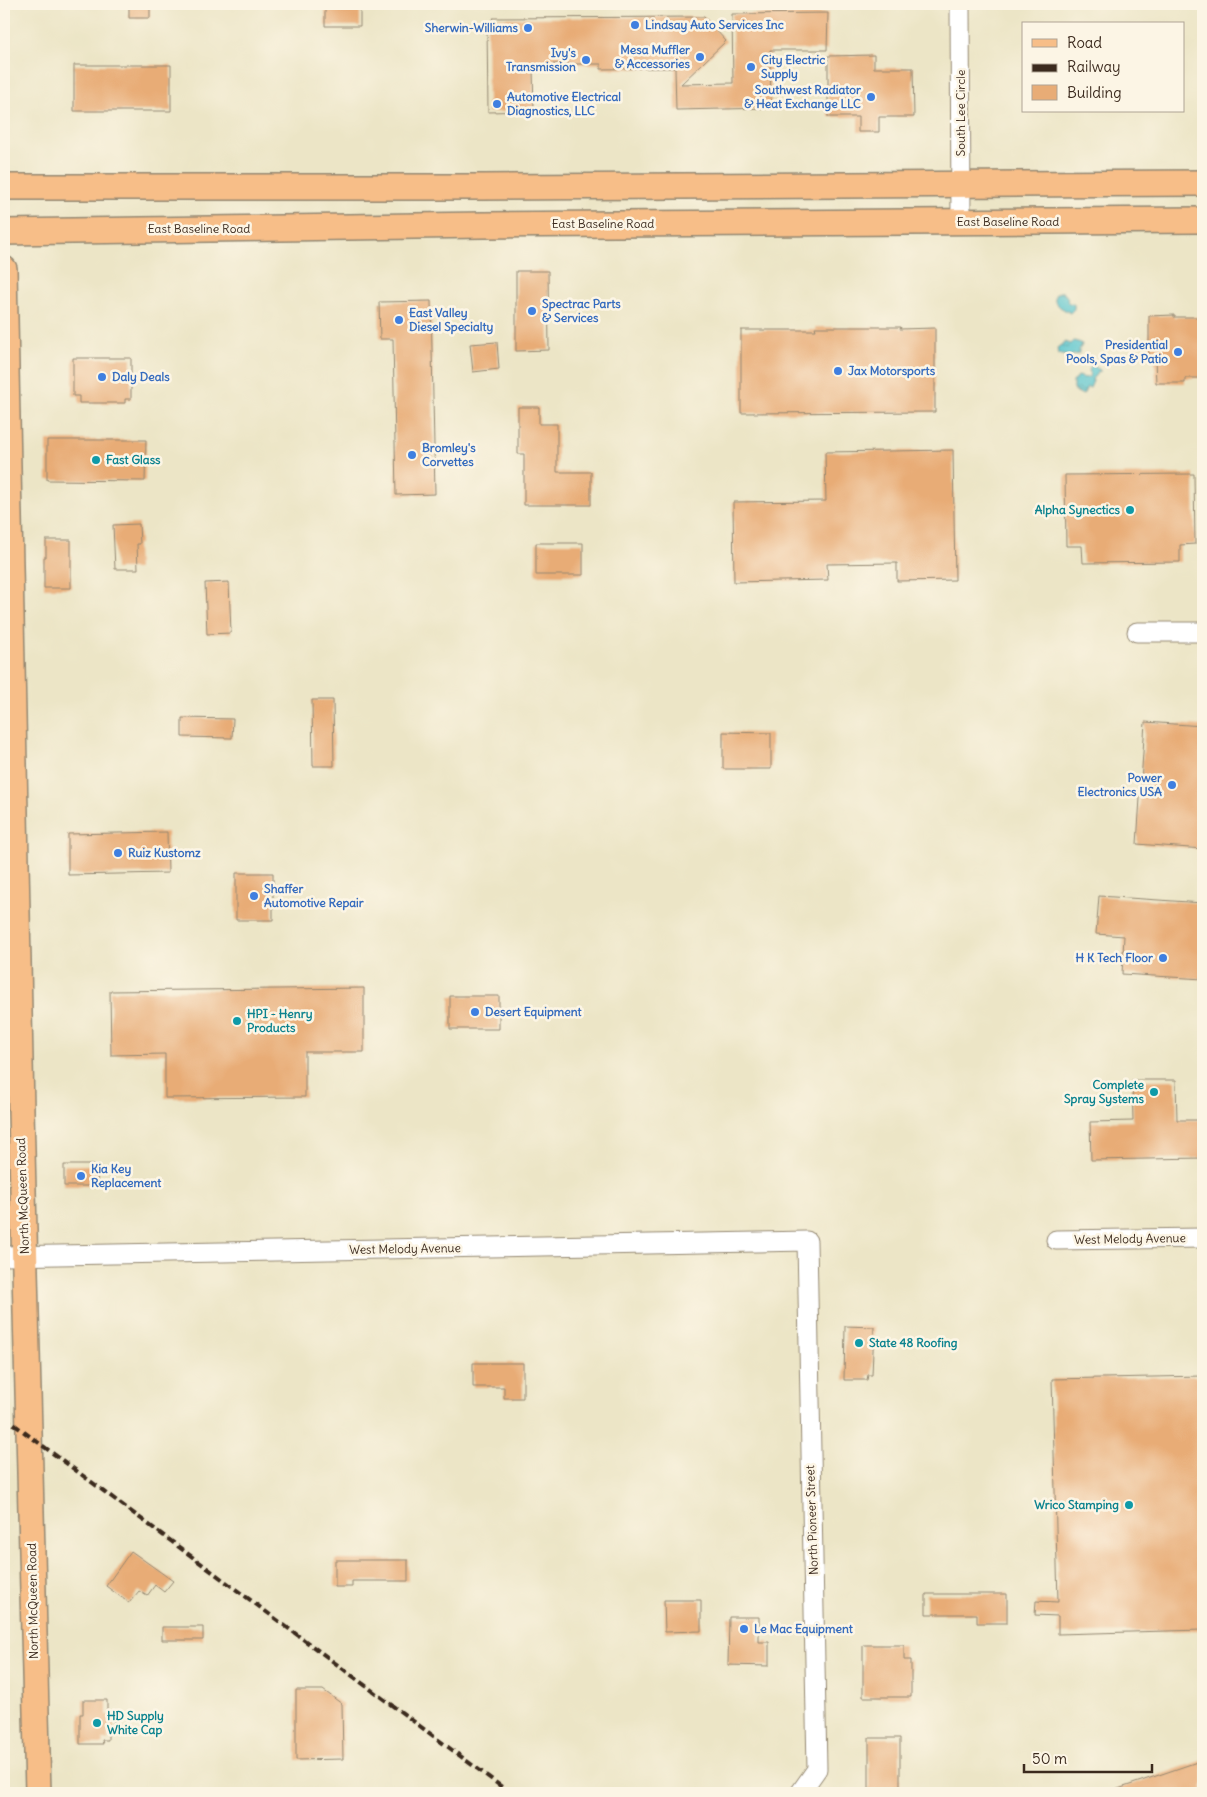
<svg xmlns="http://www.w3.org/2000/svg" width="1207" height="1797" font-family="Delius,sans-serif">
<defs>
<pattern id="water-ripples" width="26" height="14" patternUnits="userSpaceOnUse" patternTransform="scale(1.25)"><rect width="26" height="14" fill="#57c5ce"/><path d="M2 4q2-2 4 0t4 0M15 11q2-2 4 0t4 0" fill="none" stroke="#49a0a7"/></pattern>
</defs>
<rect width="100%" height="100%" fill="#fcf5e5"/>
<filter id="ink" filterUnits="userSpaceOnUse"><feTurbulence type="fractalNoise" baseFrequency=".02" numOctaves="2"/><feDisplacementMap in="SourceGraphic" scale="10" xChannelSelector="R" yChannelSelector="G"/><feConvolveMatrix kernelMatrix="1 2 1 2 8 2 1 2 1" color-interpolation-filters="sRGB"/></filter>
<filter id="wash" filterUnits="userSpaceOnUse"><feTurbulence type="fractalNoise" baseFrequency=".0096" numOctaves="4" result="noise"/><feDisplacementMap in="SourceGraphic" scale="20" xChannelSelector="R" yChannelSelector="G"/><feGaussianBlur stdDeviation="1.12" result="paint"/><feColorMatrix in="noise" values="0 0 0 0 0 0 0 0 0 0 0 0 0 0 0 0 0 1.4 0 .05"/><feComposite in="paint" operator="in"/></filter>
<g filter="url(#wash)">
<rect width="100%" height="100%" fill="#ece5c6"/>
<!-- water -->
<path fill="url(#water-ripples)" stroke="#497876" d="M 1059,292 L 1063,292 L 1068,298 L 1067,301 L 1069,303 L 1074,304 L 1074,309 L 1070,313 L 1060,307 L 1055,302 L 1055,295 Z
M 1074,341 L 1081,343 L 1082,345 L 1079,350 L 1079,354 L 1068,356 L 1058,354 L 1057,348 L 1065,342 L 1071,344 Z
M 1092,365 L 1100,370 L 1100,372 L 1099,371 L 1092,379 L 1093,381 L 1090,388 L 1087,387 L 1083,395 L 1073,390 L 1073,382 L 1078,376 L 1085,378 L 1089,377 L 1090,373 L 1089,370 Z"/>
<g id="blocks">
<!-- building -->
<path fill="#e8ac76" d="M 129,4 L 150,4 L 150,18 L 129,18 Z
M 325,4 L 360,4 L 360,26 L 325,26 Z
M 828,13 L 827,50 L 770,50 L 771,108 L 676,110 L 675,68 L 601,69 L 601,64 L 553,64 L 553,68 L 533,69 L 534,111 L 488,112 L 487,24 L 493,18 L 704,17 L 726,41 L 681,84 L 733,83 L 732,14 Z
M 874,55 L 874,68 L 913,68 L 914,117 L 879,117 L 879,132 L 858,132 L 858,117 L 828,117 L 828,56 Z
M 74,65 L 171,65 L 171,111 L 74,111 Z
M 516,271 L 548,271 L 549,350 L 516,351 Z
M 431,301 L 435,494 L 396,495 L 393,339 L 380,339 L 379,302 Z
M 1174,315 L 1174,317 L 1203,317 L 1203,378 L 1185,378 L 1185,383 L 1156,383 L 1155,359 L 1149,359 L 1149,316 Z
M 815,327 L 901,327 L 900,329 L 935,328 L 935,412 L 741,413 L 741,330 L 816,330 Z
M 497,342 L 499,369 L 473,372 L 470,344 Z
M 73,358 L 131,358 L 131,399 L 125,399 L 125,403 L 79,403 L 79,396 L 73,396 Z
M 518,407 L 539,407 L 539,424 L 557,424 L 557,472 L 591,472 L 591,505 L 524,505 L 524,454 L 518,454 Z
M 47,440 L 146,440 L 145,481 L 47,480 Z
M 953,450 L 955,580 L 897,581 L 897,563 L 827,564 L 828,580 L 734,582 L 733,502 L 826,501 L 825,452 Z
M 1194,474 L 1195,544 L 1180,545 L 1180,562 L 1083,563 L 1082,546 L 1066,546 L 1065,475 Z
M 139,524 L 140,544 L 137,544 L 138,569 L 115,569 L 113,525 Z
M 46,540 L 71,540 L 71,588 L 44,588 L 44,557 L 46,557 Z
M 536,543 L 583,543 L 583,575 L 536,575 Z
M 229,582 L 231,633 L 207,634 L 205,583 Z
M 312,700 L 333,700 L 334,766 L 313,766 Z
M 182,718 L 233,719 L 232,738 L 182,737 Z
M 1145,722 L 1203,726 L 1203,849 L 1137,844 Z
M 723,732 L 771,733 L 771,769 L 723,769 Z
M 167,832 L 168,873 L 68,875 L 68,834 Z
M 236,873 L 273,873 L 273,920 L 236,920 Z
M 1099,896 L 1203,903 L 1203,979 L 1122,974 L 1124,936 L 1096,934 Z
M 364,988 L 364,1052 L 305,1052 L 305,1097 L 165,1098 L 165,1054 L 111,1055 L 110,991 Z
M 450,996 L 499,996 L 499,1029 L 450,1029 Z
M 1132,1080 L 1176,1080 L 1177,1120 L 1203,1120 L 1203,1158 L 1091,1160 L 1090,1122 L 1133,1121 Z
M 64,1165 L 98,1165 L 97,1186 L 64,1186 Z
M 845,1326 L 874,1327 L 872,1375 L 868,1375 L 867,1380 L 844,1380 Z
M 473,1363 L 523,1363 L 523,1398 L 504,1398 L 504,1387 L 473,1387 Z
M 1203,1376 L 1203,1630 L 1058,1634 L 1058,1616 L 1035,1615 L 1036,1601 L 1058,1602 L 1052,1379 Z
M 131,1551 L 173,1581 L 164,1592 L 155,1585 L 147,1596 L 139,1591 L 129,1603 L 106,1586 Z
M 335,1560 L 408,1560 L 408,1581 L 352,1581 L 352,1587 L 335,1587 Z
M 926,1594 L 1007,1594 L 1007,1623 L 977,1623 L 977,1614 L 926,1614 Z
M 664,1600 L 701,1600 L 701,1631 L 665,1632 Z
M 729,1617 L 759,1617 L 759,1642 L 769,1642 L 769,1666 L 728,1665 Z
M 162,1627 L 203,1627 L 203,1640 L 162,1640 Z
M 863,1645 L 904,1645 L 904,1660 L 911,1660 L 911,1697 L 863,1697 Z
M 296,1690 L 323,1690 L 342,1704 L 343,1759 L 296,1760 Z
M 83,1700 L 107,1700 L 107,1715 L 114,1715 L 114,1731 L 108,1731 L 108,1740 L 102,1740 L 103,1744 L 80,1744 L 80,1714 L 83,1714 Z
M 869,1738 L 900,1738 L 900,1790 L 869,1790 Z
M 1203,1760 L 1203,1793 L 1113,1793 L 1112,1791 Z"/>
</g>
</g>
<g filter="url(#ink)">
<use href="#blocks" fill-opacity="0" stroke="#948872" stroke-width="1"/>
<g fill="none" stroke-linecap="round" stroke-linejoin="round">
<defs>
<path id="minor" d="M 960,4 L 961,222
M 1137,632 L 1203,632
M 1056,1240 L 1203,1238
M 4,1256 L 807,1241 L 817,1769 L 800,1793"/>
<path id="major" d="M 4,187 L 483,187 L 1203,183
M 4,232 L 483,225 L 1203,220
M 4,269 L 21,1110 L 38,1793"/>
</defs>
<!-- minor casing -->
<use href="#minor" stroke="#948872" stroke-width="21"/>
<!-- major casing -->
<use href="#major" stroke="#948872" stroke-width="28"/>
<!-- minor -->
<use href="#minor" stroke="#fff" stroke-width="19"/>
<!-- major -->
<use href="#major" stroke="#f7be88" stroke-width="25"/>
<!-- rail -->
<path stroke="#3b2a1e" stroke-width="4" stroke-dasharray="8 4" stroke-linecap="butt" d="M 4,1417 L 510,1793"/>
</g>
</g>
<!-- markers -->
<g fill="#3f7fe0" stroke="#fcf5e5" stroke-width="2">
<circle cx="635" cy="25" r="5"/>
<circle cx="528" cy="28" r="5"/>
<circle cx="700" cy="57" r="5"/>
<circle cx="586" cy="60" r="5"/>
<circle cx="751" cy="67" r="5"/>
<circle cx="871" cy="97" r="5"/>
<circle cx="497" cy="104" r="5"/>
<circle cx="532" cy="311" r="5"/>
<circle cx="399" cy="320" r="5"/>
<circle cx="1178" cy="352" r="5"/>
<circle cx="838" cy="371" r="5"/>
<circle cx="102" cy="377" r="5"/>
<circle cx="412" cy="455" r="5"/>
<circle cx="1172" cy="785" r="5"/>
<circle cx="118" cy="853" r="5"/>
<circle cx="254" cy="896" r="5"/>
<circle cx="1163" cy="958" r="5"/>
<circle cx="475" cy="1012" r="5"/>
<circle cx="81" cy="1176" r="5"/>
<circle cx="744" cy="1629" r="5"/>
</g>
<g fill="#0f9aa8" stroke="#fcf5e5" stroke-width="2">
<circle cx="96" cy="460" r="5"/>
<circle cx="1130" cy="510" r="5"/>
<circle cx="237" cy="1021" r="5"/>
<circle cx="1154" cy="1092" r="5"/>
<circle cx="859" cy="1343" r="5"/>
<circle cx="1129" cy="1505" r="5"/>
<circle cx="97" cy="1723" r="5"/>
</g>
<g text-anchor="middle" stroke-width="5" stroke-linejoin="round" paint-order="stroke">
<!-- shop labels -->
<g font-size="12" font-weight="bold" fill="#366cbe" stroke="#fcf5e5" text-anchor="start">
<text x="645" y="29">Lindsay Auto Services Inc</text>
<text x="518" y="32" text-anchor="end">Sherwin-Williams</text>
<text x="690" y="54" text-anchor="end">Mesa Muffler<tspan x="690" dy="14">&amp; Accessories</tspan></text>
<text x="576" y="57" text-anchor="end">Ivy's<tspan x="576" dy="14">Transmission</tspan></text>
<text x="761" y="64">City Electric<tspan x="761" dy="14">Supply</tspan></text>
<text x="861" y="94" text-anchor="end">Southwest Radiator<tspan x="861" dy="14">&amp; Heat Exchange LLC</tspan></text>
<text x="507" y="101">Automotive Electrical<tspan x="507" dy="14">Diagnostics, LLC</tspan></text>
<text x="542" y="308">Spectrac Parts<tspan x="542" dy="14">&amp; Services</tspan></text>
<text x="409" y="317">East Valley<tspan x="409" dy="14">Diesel Specialty</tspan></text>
<text x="1168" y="349" text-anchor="end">Presidential<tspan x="1168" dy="14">Pools, Spas &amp; Patio</tspan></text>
<text x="848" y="375">Jax Motorsports</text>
<text x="112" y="381">Daly Deals</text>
<text x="422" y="452">Bromley's<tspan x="422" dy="14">Corvettes</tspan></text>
<text x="1162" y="782" text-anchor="end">Power<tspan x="1162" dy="14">Electronics USA</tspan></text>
<text x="128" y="857">Ruiz Kustomz</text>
<text x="264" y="893">Shaffer<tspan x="264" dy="14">Automotive Repair</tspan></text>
<text x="1153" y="962" text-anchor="end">H K Tech Floor</text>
<text x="485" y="1016">Desert Equipment</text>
<text x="91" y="1173">Kia Key<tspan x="91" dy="14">Replacement</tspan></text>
<text x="754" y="1633">Le Mac Equipment</text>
</g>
<!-- street labels -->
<g font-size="12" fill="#3b2a1e" stroke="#fcf5e5">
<text transform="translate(961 113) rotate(-90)" y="4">South Lee Circle</text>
<text x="1008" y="226">East Baseline Road</text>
<text x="603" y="228">East Baseline Road</text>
<text x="199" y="233">East Baseline Road</text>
<text transform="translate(23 1196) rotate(-92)" y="4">North McQueen Road</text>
<text transform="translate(1130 1239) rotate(-1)" y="4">West Melody Avenue</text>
<text transform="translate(405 1249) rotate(-1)" y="4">West Melody Avenue</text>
<text transform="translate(812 1520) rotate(-92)" y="4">North Pioneer Street</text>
<text transform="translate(33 1601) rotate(-91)" y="4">North McQueen Road</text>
</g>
<!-- culture labels -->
<g font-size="12" font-weight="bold" fill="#0d838f" stroke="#fcf5e5" text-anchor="start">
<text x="106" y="464">Fast Glass</text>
<text x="1120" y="514" text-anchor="end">Alpha Synectics</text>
<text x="247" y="1018">HPI - Henry<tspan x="247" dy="14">Products</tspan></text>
<text x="1144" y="1089" text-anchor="end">Complete<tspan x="1144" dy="14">Spray Systems</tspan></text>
<text x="869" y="1347">State 48 Roofing</text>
<text x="1119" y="1509" text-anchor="end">Wrico Stamping</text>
<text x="107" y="1720">HD Supply<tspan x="107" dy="14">White Cap</tspan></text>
</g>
</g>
<!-- margin -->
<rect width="1207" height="1797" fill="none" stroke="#fcf5e5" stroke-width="20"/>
<!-- legend -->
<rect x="1022" y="22" width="162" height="90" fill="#fcf5e5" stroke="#afa495"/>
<rect x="1032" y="39" width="25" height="8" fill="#f7be88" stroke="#afa495"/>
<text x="1067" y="48" font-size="15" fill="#3b2a1e">Road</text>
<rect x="1032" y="64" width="25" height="8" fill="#3b2a1e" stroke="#afa495"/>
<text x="1067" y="72" font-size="15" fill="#3b2a1e">Railway</text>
<rect x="1032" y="85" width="25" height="15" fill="#e8ac76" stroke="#afa495"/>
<text x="1067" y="98" font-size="15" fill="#3b2a1e">Building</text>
<!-- scale -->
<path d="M1024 1764v8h128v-8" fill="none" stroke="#3b2a1e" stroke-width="2.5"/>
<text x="1032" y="1764" font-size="15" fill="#3b2a1e" stroke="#fcf5e5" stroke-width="4" paint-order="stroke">50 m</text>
</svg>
